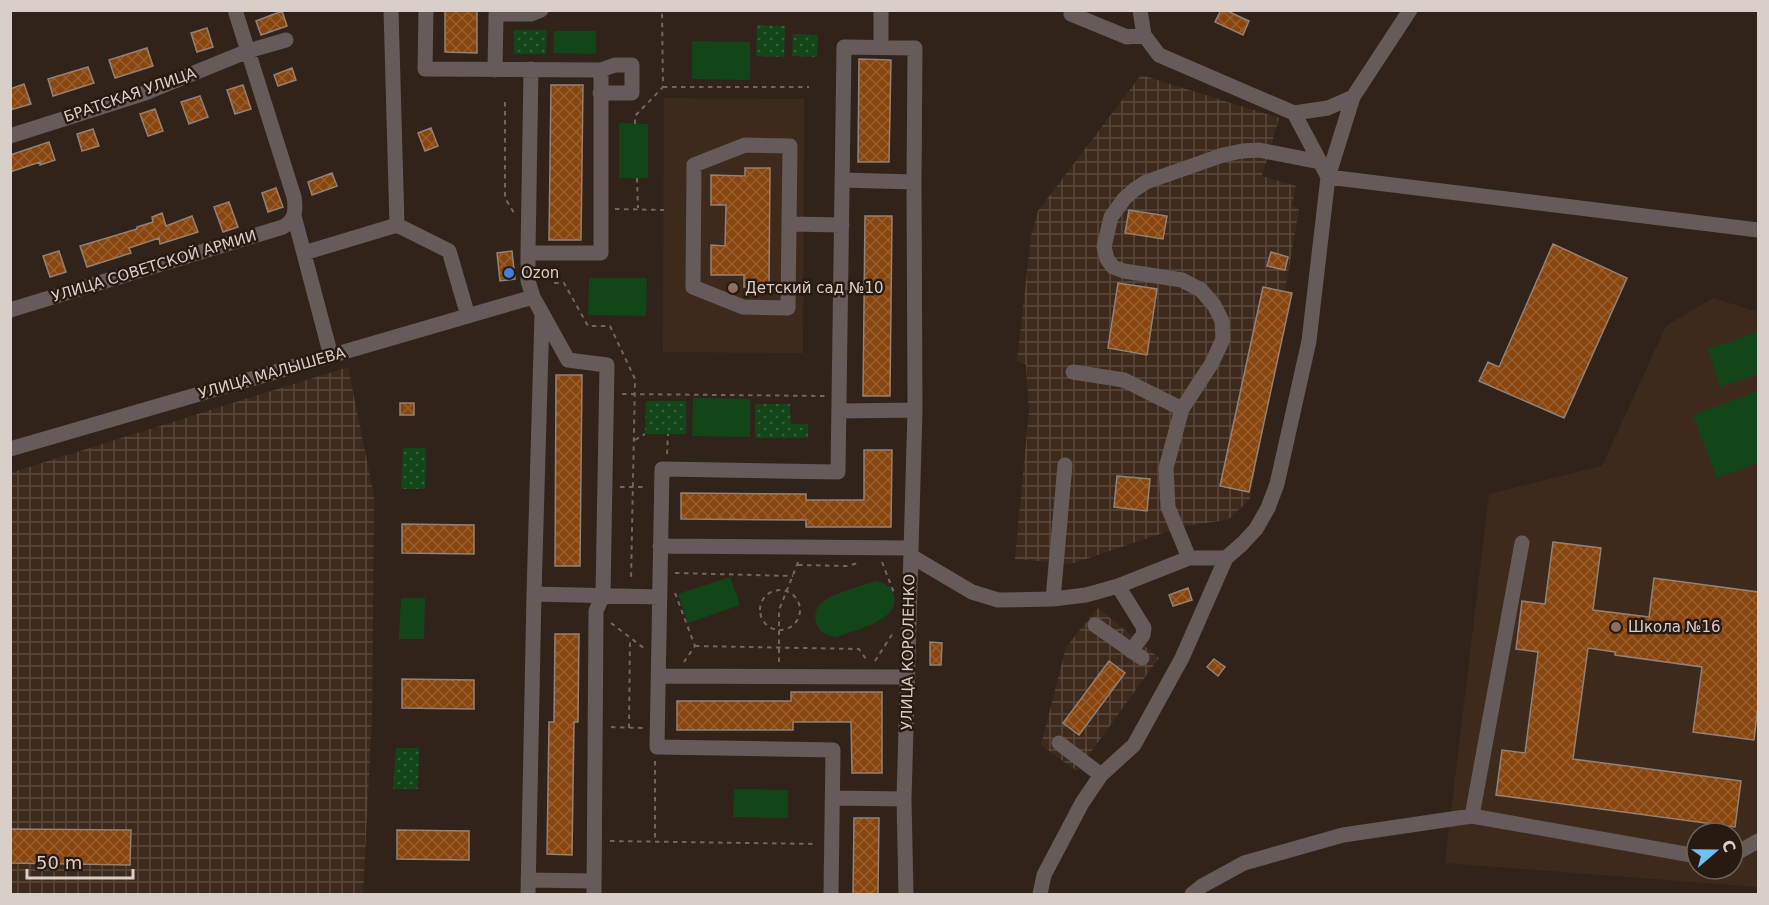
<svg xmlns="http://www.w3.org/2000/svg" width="1769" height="905" font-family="'DejaVu Sans',sans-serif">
<defs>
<pattern id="industrial-grid" width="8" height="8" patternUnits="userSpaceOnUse" patternTransform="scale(1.5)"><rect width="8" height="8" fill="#3e2a1d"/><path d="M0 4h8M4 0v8" fill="none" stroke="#59483c"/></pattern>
<pattern id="park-dots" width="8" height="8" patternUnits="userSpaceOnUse" patternTransform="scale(1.5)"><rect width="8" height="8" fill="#124619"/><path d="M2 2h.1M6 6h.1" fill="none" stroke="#346039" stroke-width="1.8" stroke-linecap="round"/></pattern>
<pattern id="building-cross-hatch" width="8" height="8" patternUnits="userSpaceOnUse" patternTransform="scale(1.5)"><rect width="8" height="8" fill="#88450e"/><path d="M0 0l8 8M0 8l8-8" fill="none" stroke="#985f30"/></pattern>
</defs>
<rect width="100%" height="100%" fill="#32231a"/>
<!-- built -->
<path fill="#3e2a1d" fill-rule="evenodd" d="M 664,98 L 804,99 L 803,353 L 663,352 Z
M 1713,298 L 1758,312 L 1758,887 L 1445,863 L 1489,494 L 1602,466 L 1666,326 ZM 1697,833 L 1733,833 L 1733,869 L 1697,869 Z"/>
<!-- industrial -->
<path fill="url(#industrial-grid)" d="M 1141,75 L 1279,118 L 1262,176 L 1296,186 L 1292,206 L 1299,209 L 1250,499 L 1228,520 L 1184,526 L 1071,564 L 1015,559 L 1029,411 L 1026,365 L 1017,361 L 1031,236 L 1038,211 Z
M 348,367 L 374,496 L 372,716 L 363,894 L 11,894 L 10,473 Z
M 1098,608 L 1159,658 L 1077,771 L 1041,745 L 1066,647 Z"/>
<!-- grass -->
<path fill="#124619" d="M 554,31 L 596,31 L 596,54 L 553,53 Z
M 692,41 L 750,42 L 750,80 L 692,79 Z
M 619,123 L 648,124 L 648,178 L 619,178 Z
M 589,278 L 647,278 L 646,316 L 588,315 Z
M 1758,332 L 1758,374 L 1720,387 L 1708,349 Z
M 1758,391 L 1758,463 L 1717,478 L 1693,415 Z
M 693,398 L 750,399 L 750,437 L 692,436 Z
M 730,577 L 740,605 L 688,623 L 678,594 Z
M 875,581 C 883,582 890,585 893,593 C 904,620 854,630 836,637 C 828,636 820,633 817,625 C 813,616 816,605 825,600 C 835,593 862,586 875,581 Z
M 401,598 L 425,598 L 424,639 L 399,639 Z
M 734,789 L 788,790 L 788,818 L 733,817 Z"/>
<!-- park -->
<path fill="url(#park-dots)" d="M 757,25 L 785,26 L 784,57 L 756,56 Z
M 514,30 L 547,30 L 546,54 L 514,54 Z
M 793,34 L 818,35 L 817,57 L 792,56 Z
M 646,401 L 686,401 L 686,434 L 645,434 Z
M 755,404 L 790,404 L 791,424 L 808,424 L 808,438 L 755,438 Z
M 403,448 L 426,448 L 425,489 L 401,489 Z
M 396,748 L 419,748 L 418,789 L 393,789 Z"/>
<!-- building -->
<path fill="url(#building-cross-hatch)" stroke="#938176" stroke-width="1.5" d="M 445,10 L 477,10 L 477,53 L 445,52 Z
M 1221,10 L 1225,10 L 1249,21 L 1243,35 L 1215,22 Z
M 282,11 L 287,26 L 261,35 L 256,21 Z
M 207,28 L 213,47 L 197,52 L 191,33 Z
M 147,48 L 153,66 L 115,78 L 109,60 Z
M 859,59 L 891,60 L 889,162 L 858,162 Z
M 88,67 L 94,83 L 53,96 L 48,79 Z
M 292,68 L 296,80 L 278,86 L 274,75 Z
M 24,84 L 31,104 L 10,110 L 10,89 Z
M 243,85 L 251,109 L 235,114 L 227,90 Z
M 551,85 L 583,85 L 581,240 L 549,240 Z
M 200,96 L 208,117 L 189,124 L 181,102 Z
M 155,109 L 163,131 L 148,136 L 140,114 Z
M 431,128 L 438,146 L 425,151 L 418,133 Z
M 93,129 L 99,146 L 82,151 L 77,134 Z
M 49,142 L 55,160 L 40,165 L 40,162 L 10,172 L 10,155 Z
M 745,168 L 770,168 L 769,287 L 744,287 L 744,275 L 711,275 L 711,245 L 725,246 L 726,205 L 711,205 L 711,175 L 745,176 Z
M 332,173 L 337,186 L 312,195 L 308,182 Z
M 276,188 L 283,207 L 268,212 L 262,193 Z
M 229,202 L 238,227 L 223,232 L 214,207 Z
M 1129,210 L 1167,216 L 1163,239 L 1125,233 Z
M 162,213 L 166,226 L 192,216 L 198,232 L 160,244 L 159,238 L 129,248 L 131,253 L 87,267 L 80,246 L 137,229 L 137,227 L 153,222 L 152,217 Z
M 865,216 L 892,216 L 890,396 L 863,396 Z
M 1553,244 L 1627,278 L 1564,418 L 1479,381 L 1488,362 L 1499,367 Z
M 59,251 L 66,272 L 50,277 L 43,256 Z
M 512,251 L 515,279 L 500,281 L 497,253 Z
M 1271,252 L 1288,257 L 1285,270 L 1267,266 Z
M 1118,283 L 1157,289 L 1147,355 L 1108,348 Z
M 1263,287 L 1292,293 L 1249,492 L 1220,486 Z
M 556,375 L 582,375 L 580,566 L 555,566 Z
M 400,403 L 414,403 L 414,415 L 400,415 Z
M 864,450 L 892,450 L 891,527 L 806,527 L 806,520 L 681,519 L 681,493 L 806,494 L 806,500 L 864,500 Z
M 1117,476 L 1150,479 L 1147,511 L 1114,507 Z
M 402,524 L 474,525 L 474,554 L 402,553 Z
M 1553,542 L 1601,548 L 1593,610 L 1649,617 L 1654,578 L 1758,592 L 1758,705 L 1754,740 L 1693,732 L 1702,667 L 1615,655 L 1615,652 L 1588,648 L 1573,759 L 1741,781 L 1735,827 L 1496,795 L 1502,750 L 1525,753 L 1538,652 L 1516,649 L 1522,601 L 1545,604 Z
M 1188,588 L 1192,600 L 1173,606 L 1169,595 Z
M 555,634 L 579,634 L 578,722 L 574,722 L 572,855 L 547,854 L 549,722 L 554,722 Z
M 930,642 L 942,643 L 941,665 L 930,665 Z
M 1214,659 L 1225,667 L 1218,676 L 1207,667 Z
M 1109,661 L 1125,673 L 1079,735 L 1063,723 Z
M 402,679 L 474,680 L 474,709 L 402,708 Z
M 791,692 L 882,692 L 882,773 L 852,773 L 851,722 L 793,722 L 793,730 L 677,730 L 677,701 L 791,701 Z
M 854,818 L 879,818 L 878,894 L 853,894 Z
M 10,829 L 131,830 L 130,865 L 10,863 Z
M 397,830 L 469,831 L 469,860 L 397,859 Z"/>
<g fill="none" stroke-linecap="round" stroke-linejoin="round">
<!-- path -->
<path stroke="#73665e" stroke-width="2" stroke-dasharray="4.5 4.5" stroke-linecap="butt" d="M 663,87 L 809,87
M 505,102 L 505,198 L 514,213
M 635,124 L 635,116 L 663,87 L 662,10
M 637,178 L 638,208
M 615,209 L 664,210
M 546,267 L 554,283 L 564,283 L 588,326 L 610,326 L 635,379 L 631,581
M 622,394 L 826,396
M 635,440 L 645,434
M 667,454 L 668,434
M 620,487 L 647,487
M 882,562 L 894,593
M 798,565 L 847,566 L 858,563
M 675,573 L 793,576
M760 610a20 20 0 1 1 40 0a20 20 0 1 1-40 0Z
M 675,593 L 695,646 L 684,662
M 611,623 L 645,649
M 695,646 L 859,649 L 868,662
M 875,661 L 893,633
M 779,662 L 779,610 L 799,560
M 611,727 L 644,728
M 629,728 L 630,638
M 655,761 L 655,842
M 610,841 L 817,844"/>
<!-- minor -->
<path stroke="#645b5a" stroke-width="15" d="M 426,10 L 425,69 L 601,70 L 601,253 L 528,253 L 528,281 L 533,297 L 568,360 L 607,365 L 603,595 L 596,611 L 594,894
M 1140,10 L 1144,35 L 1159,55 L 1294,113 L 1328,177 L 1758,230
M 1071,14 L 1127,37 L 1144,35
M 881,47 L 881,10
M 495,70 L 496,14 L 531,14 L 541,10
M 600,93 L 632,93 L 632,65 L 615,65 L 601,70
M 1294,113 L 1328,108 L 1353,97
M 10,136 L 145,93 L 248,51 L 286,40
M 842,180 L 914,182
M 294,216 L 331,356
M 789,224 L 788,308 L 743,307 L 693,287 L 694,165 L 745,145 L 790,146 L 789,224 L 842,225
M 397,225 L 449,251 L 468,316
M 304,253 L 397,225 L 391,10
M 528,253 L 531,69
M 10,310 L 283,227 C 296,220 296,210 294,197 L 235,10
M 542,315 L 534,594 L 660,597
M 1073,372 L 1124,380 L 1182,409
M 839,411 L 915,410
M 10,449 L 533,297
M 660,546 L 911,548
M 911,556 L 972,592 L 998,600 L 1053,599 L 1086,595 L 1118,586 L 1189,558 L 1226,558
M 1189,558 L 1168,507 L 1166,468 L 1182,409 L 1212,363 L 1223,339 L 1222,321 L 1214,305 L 1201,290 L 1182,280 L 1124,271 L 1113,267 L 1107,259 L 1104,247 L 1111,217 L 1124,199 L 1134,190 L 1146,182 L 1223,155 L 1242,151 L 1259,150 L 1320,162
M 1118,586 L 1144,628 L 1143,635 L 1131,651
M 1053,599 L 1065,465
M 1095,625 L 1142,658
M 659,676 L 908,677
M 1059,743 L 1101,775
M 833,798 L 904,799
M 1472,816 L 1522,543
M 1733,855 L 1758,841
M 528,880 L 594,881
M 528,894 L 534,594
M 831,894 L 833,750 L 657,747 L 662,469 L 838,472 L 844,47 L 915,48 L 914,182 L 915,410 L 904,799 L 906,894
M 1040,894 L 1044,875 L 1082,803 L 1101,775 L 1134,745 L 1182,658 L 1226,558 L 1242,544 L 1256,529 L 1268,508 L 1277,484 L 1309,341 L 1328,177 L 1353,97 L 1410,10
M 1192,894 L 1202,886 L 1244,863 L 1343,835 L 1472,816 L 1697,856"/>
</g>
<!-- markers -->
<circle fill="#3f7fe0" stroke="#281a11" stroke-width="2" cx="509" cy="273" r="6"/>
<g fill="#8d6e63" stroke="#281a11" stroke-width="2">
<circle cx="733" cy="288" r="6"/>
<circle cx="1616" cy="627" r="6"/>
</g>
<g text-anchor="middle" stroke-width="5" stroke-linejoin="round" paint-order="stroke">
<!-- street labels -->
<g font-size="15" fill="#d9cfc9" stroke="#281a11">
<text transform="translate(130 95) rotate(-19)" y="5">БРАТСКАЯ УЛИЦА</text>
<text transform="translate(154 266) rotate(-17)" y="5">УЛИЦА СОВЕТСКОЙ АРМИИ</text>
<text transform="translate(272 373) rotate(-16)" y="5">УЛИЦА МАЛЫШЕВА</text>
<text transform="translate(908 652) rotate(-89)" y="5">УЛИЦА КОРОЛЕНКО</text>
</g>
<!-- poi labels -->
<g font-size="15" fill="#d9cfc9" stroke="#281a11" text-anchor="start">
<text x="521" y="278">Ozon</text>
<text x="745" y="293">Детский сад №10</text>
<text x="1628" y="632">Школа №16</text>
</g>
</g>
<!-- border -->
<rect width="1769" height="905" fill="none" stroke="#d9cfc9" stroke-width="24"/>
<!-- north arrow -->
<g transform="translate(1715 851) rotate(70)"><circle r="28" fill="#281a11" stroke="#6f625b" stroke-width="1.5"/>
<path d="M0-4.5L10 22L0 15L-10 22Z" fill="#6ec2f3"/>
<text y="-9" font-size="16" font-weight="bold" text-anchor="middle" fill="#d9cfc9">С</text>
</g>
<!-- scale -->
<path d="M27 869v9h106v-9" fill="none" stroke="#d9cfc9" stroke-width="3"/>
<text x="36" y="869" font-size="18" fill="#d9cfc9" stroke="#281a11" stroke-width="4.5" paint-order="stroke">50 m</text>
</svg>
